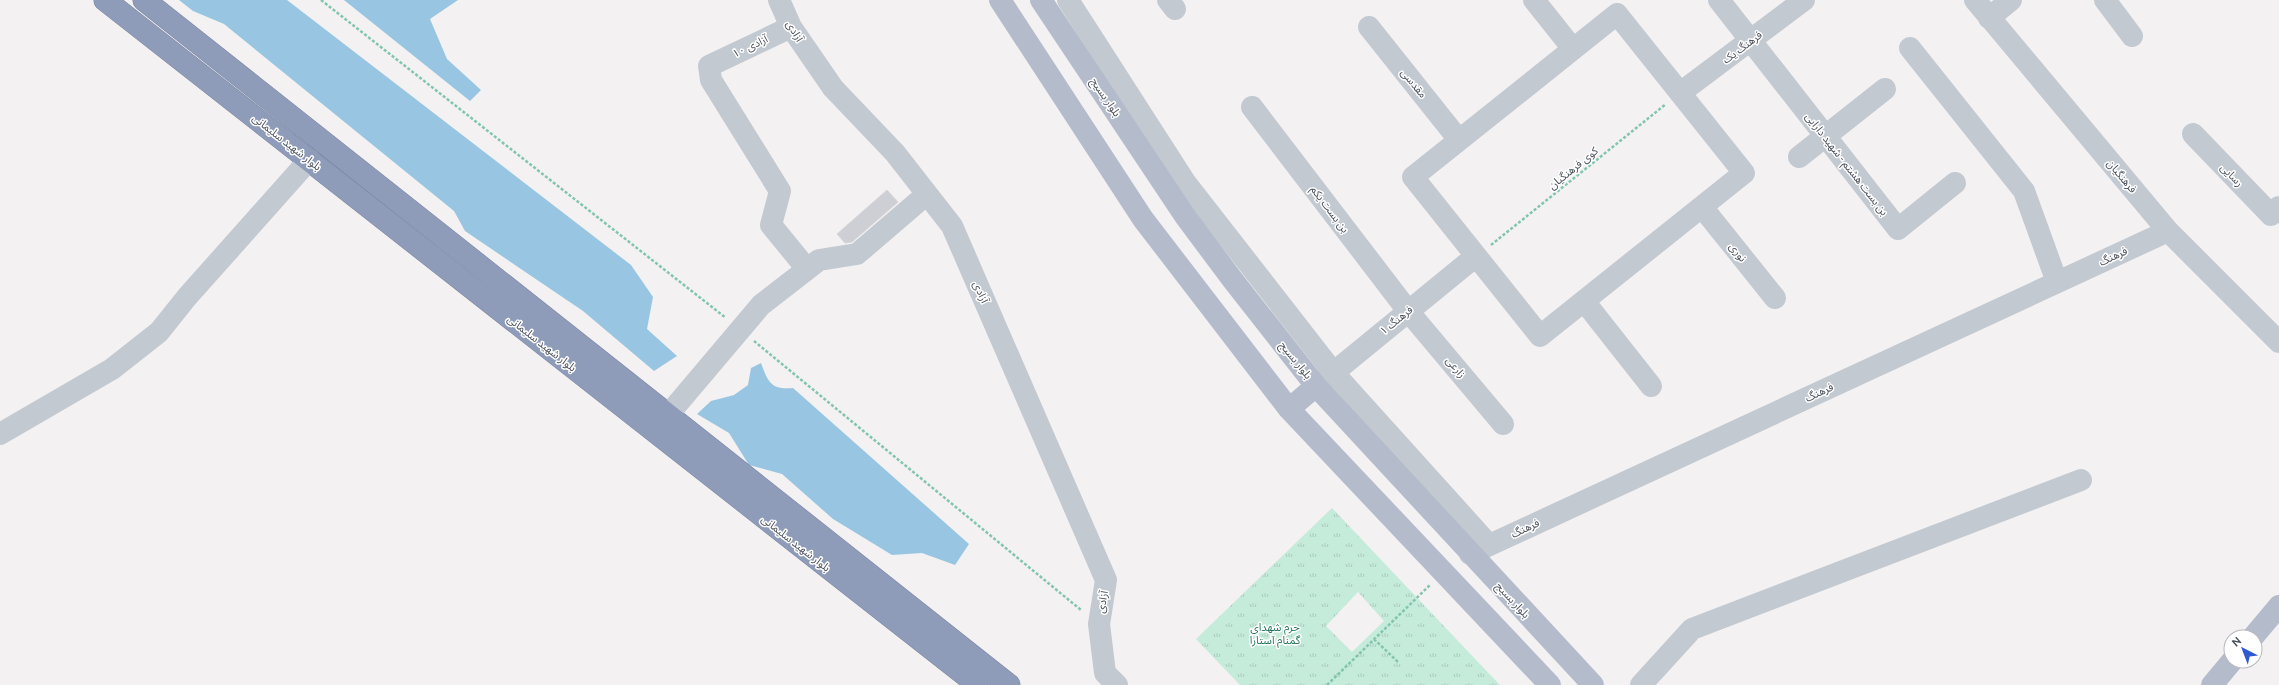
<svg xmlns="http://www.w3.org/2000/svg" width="2279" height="685" font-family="Ubuntu,'Noto Sans Arabic',sans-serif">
<defs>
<pattern id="park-tufts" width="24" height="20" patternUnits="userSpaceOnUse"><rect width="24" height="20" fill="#c5ebda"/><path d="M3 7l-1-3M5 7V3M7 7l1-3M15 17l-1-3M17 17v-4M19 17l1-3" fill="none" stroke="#abcbbe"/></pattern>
</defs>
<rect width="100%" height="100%" fill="#f3f1f1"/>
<!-- park -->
<path fill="url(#park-tufts)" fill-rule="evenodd" d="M 1332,508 L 1477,661 L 1500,685 L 1240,685 L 1196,639 ZM 1358,592 L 1384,621 L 1352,652 L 1326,626 Z"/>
<!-- water -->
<path fill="#98c6e2" d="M 179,0 L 287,0 L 631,265 L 653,297 L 647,329 L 677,356 L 654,371 L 583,311 L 465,231 L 454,211 L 224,24 L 193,11 Z
M 344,0 L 458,0 L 430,19 L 447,59 L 481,90 L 470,101 Z
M 761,363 C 768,382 771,390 793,388 L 969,544 L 955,565 L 922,553 L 892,555 L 833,519 L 782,474 L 749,465 L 729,433 L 697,414 L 711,401 L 734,395 L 748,385 L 751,368 Z"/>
<!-- building -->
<path fill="#cecfd5" stroke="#d6d6db" d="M 887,190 L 898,202 L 852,242 L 845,243 L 837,234 Z"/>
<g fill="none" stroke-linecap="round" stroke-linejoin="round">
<defs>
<path id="highway" d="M 105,0 L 978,685
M 144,0 L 1009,685"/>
</defs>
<!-- highway casing -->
<use href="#highway" stroke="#7a87a5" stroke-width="23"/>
<!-- path -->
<path stroke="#81c5af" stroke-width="2.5" stroke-dasharray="3 2" stroke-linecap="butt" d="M 321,0 L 726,318
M 1491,245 L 1666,104
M 754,341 L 1081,610
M 1374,639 L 1399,663
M 1327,685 L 1430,585"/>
<!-- minor -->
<path stroke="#c3c9d1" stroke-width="22" d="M 779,0 L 791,27 L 833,88 L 895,153 L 952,226 L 1106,580 L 1099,624 L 1105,673 L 1117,685
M 1068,0 L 1185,182 L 1333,372 L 1489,545
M 1168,0 L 1175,9
M 1534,0 L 1573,49
M 1719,0 L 1898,229 L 1955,183
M 1975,0 L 2168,231 L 2279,342
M 2105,0 L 2132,36
M 1617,14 L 1744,173 L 1540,336 L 1413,177 Z
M 1989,18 L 2011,0
M 791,27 L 709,66 L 711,80 L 780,191 L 771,225 L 807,269
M 1369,27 L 1459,140
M 1910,48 L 2024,191 L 2057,282
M 1680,93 L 1804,0
M 1252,107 L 1408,311 L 1503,424
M 2193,134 L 2271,215 L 2279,207
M 1799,157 L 1885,89
M 1702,207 L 1775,298
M 1584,301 L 1651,386
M 1322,382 L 1476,256
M 668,415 L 761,305 L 819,260 L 857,254 L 927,194
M 0,434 L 112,369 L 159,332 L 187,297 L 309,160
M 1470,554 L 2168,231
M 1641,685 L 1692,629 L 2081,480"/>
<!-- major -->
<path stroke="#b4bccc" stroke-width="22" d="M 1000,0 L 1143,219 L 1289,409 L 1550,685
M 1041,0 L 1185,216 L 1232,279 L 1316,386 L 1593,685
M 1289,409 L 1316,386
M 2253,637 L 2279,606
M 2212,685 L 2232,661"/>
<!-- highway -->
<use href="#highway" stroke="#8f9cb9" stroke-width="22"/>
</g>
<g text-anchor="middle" stroke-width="3" stroke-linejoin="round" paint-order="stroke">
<!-- street labels -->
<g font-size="11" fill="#4b515c" stroke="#fff">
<text transform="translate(795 31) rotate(59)" y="4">آزادی</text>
<text transform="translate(750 46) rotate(-26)" y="4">آزادی ۱۰</text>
<text transform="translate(1742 47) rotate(-37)" y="4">فرهنگ یک</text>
<text transform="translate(1414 83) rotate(51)" y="4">مقدسی</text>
<text transform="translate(1106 97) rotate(56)" y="4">بلوار بسیج</text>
<text transform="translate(287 142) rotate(38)" y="4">بلوار شهید سلیمانی</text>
<text transform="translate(1847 164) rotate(52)" y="4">بن بست هشتم - شهید دارایی</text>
<text transform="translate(1573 168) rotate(-39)" y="4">کوی فرهنگیان</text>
<text transform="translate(2232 175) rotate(46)" y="4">رسایی</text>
<text transform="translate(2122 176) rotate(50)" y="4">فرهنگیان</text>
<text transform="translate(1330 209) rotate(53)" y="4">بن بست یکم</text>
<text transform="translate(1738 252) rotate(51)" y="4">نوری</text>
<text transform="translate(2113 256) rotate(-25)" y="4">فرهنگ</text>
<text transform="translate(981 292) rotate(66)" y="4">آزادی</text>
<text transform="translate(1396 320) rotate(-39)" y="4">فرهنگ ۱</text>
<text transform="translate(542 343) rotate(38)" y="4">بلوار شهید سلیمانی</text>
<text transform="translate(1296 360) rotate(51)" y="4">بلوار بسیج</text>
<text transform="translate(1456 367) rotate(50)" y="4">زارعی</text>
<text transform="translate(1819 392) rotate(-25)" y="4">فرهنگ</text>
<text transform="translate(1525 528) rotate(-25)" y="4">فرهنگ</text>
<text transform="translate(796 543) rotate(38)" y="4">بلوار شهید سلیمانی</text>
<text transform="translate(1513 600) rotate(47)" y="4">بلوار بسیج</text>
<text transform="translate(1102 602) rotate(-80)" y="4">آزادی</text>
</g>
<!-- park labels -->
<g font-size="11" fill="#23765b" stroke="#fff">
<text x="1275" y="631">حرم شهدای<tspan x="1275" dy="13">گمنام آستارا</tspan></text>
</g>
</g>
<!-- north arrow -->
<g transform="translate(2243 649) rotate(318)"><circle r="19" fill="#ffffff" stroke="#b7b9be"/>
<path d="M0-3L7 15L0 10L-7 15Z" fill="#2f59cf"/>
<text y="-6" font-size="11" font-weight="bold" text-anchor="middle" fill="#4b515c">N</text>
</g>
</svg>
